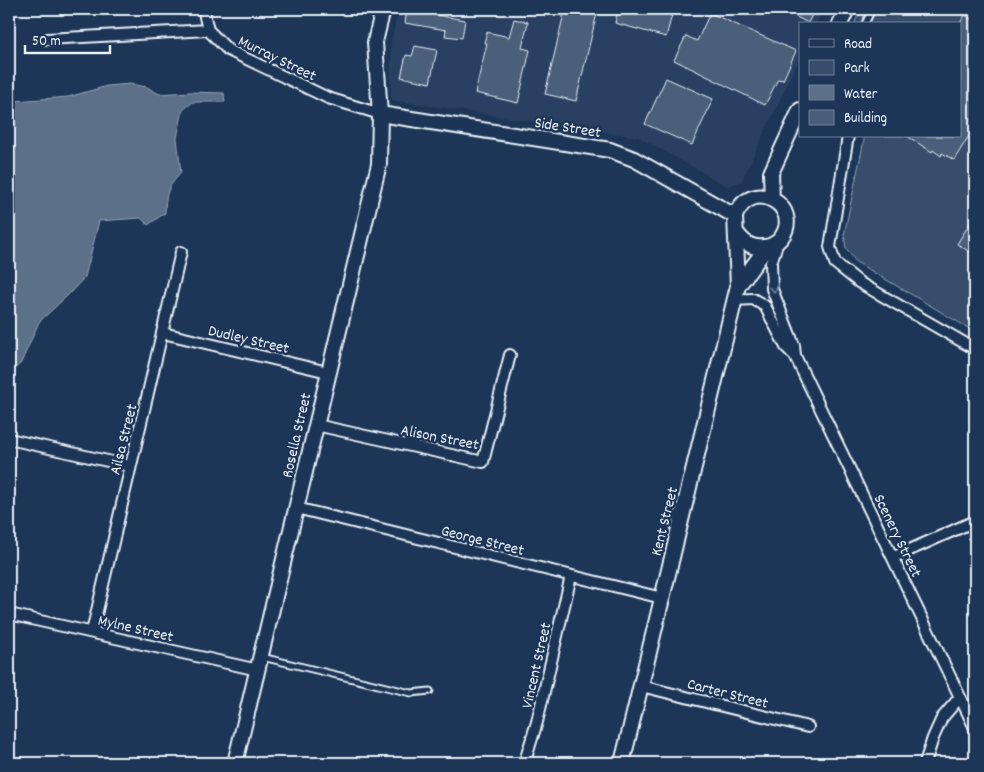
<svg xmlns="http://www.w3.org/2000/svg" width="984" height="772" font-family="Dekko,sans-serif">
<rect width="100%" height="100%" fill="#1d3557"/>
<filter id="ink" filterUnits="userSpaceOnUse"><feTurbulence type="fractalNoise" baseFrequency=".02" numOctaves="2"/><feDisplacementMap in="SourceGraphic" scale="10" xChannelSelector="R" yChannelSelector="G"/><feConvolveMatrix kernelMatrix="1 2 1 2 8 2 1 2 1" color-interpolation-filters="sRGB"/></filter>
<g filter="url(#ink)">
<!-- built -->
<path fill="#2a4162" d="M 399,9 L 823,9 L 816,24 L 800,24 L 800,57 L 741,182 L 727,186 L 638,137 L 391,100 L 391,42 Z"/>
<!-- green -->
<path fill="#374d6c" stroke="#909fb2" d="M 861,9 L 975,9 L 975,332 L 856,262 L 846,248 L 844,235 L 864,140 L 863,136 L 960,136 L 960,24 L 854,24 Z"/>
<!-- water -->
<path fill="#5d7089" stroke="#95a4b5" d="M 130,84 L 147,87 L 159,94 L 190,92 L 224,93 L 225,102 L 193,102 L 183,110 L 177,138 L 181,173 C 167,188 166,193 165,213 L 148,225 L 141,218 L 99,221 L 85,277 L 67,296 L 39,322 L 21,363 L 9,374 L 9,106 L 15,101 L 68,97 L 107,86 Z"/>
<!-- building -->
<path fill="#495e7a" stroke="#e8f1f8" d="M 565,9 L 598,9 L 576,101 L 545,94 Z
M 618,9 L 662,9 L 673,11 L 666,37 L 615,23 Z
M 781,9 L 815,9 L 808,23 Z
M 407,10 L 465,20 L 462,38 L 445,36 L 446,30 L 405,23 Z
M 710,13 L 796,51 L 783,80 L 778,79 L 765,105 L 674,60 L 686,36 L 697,41 Z
M 965,15 L 975,22 L 975,126 L 954,160 L 942,153 L 941,156 L 933,150 L 932,152 L 907,136 L 960,136 L 960,23 Z
M 514,19 L 528,22 L 522,48 L 530,50 L 518,103 L 475,93 L 487,43 L 484,43 L 487,32 L 509,37 Z
M 415,46 L 437,50 L 430,83 L 401,77 L 406,55 L 412,56 Z
M 666,78 L 713,99 L 692,145 L 645,124 Z
M 975,215 L 975,255 L 957,244 Z"/>
<g fill="none" stroke-linecap="round" stroke-linejoin="round">
<defs>
<path id="lane" d="M 865,24 L 872,9
M 262,657 L 411,693 L 430,691"/>
<path id="street" d="M 205,9 L 205,17 L 208,30
M 47,39 L 208,30 L 228,50 L 328,98 L 380,114
M 848,136 L 830,247 L 835,263 L 860,283 L 975,349
M 778,241 L 771,263 L 772,289 L 794,345 L 795,356
M 734,300 L 753,299 L 765,306 L 786,347 L 795,356 L 975,728
M 163,333 L 328,372
M 316,425 L 483,462 L 510,355
M 9,439 L 130,466
M 296,508 L 662,598
M 894,557 L 975,521
M 9,614 L 258,670
M 92,632 L 181,252
M 641,686 L 808,727
M 525,761 L 537,722 L 571,576
M 925,763 L 933,738 L 942,718 L 960,697"/>
<path id="secondary" d="M 840,24 L 847,9
M 380,114 L 610,150 L 634,159 L 735,216
M 772,199 L 771,173 L 800,110
M 738,286 L 767,247
M 235,763 L 379,164 L 380,114 L 375,42 L 383,9
M 622,763 L 738,286 L 735,216 C 752,175 804,207 781,238 C 777,243 770,247 764,247 C 751,249 743,242 736,232"/>
</defs>
<!-- lane casing -->
<use href="#lane" stroke="#e8f1f8" stroke-width="9"/>
<!-- street casing -->
<use href="#street" stroke="#e8f1f8" stroke-width="14"/>
<!-- secondary casing -->
<use href="#secondary" stroke="#e8f1f8" stroke-width="18"/>
<!-- lane -->
<use href="#lane" stroke="#1d3557" stroke-width="5"/>
<!-- street -->
<use href="#street" stroke="#1d3557" stroke-width="10"/>
<!-- secondary -->
<use href="#secondary" stroke="#1d3557" stroke-width="14"/>
</g>
<!-- one-way arrows -->
<defs><path id="oneway-chevron" d="M-2-3.5L2.5 0L-2 3.5" fill="none" stroke-width="1.6" stroke-linecap="round" stroke-linejoin="round" transform="scale(1.25)"/></defs>
<use stroke="#64778f" href="#oneway-chevron" transform="translate(774 289) rotate(78)"/>
</g>
<g text-anchor="middle" stroke-width="5" stroke-linejoin="round" paint-order="stroke">
<!-- street labels -->
<g font-size="16" fill="#e8f1f8" stroke="#1d3557">
<text transform="translate(278 57) rotate(26)" y="6">Murray Street</text>
<text transform="translate(568 126) rotate(9)" y="6">Side Street</text>
<text transform="translate(249 338) rotate(13)" y="6">Dudley Street</text>
<text transform="translate(295 435) rotate(-77)" y="6">Rosella Street</text>
<text transform="translate(440 436) rotate(11)" y="6">Alison Street</text>
<text transform="translate(122 439) rotate(-76)" y="6">Ailsa Street</text>
<text transform="translate(663 521) rotate(-76)" y="6">Kent Street</text>
<text transform="translate(899 535) rotate(64)" y="6">Scenery Street</text>
<text transform="translate(483 539) rotate(14)" y="6">George Street</text>
<text transform="translate(136 627) rotate(13)" y="6">Mylne Street</text>
<text transform="translate(535 665) rotate(-77)" y="6">Vincent Street</text>
<text transform="translate(728 692) rotate(14)" y="6">Carter Street</text>
</g>
</g>
<!-- margin -->
<rect width="984" height="772" fill="none" stroke="#1d3557" stroke-width="30"/>
<rect x="15" y="15" width="954" height="742" fill="none" stroke="#e8f1f8" stroke-width="2" filter="url(#ink)"/>
<!-- legend -->
<rect x="799" y="22" width="162" height="115" fill="#1d3557" stroke="#6e8097"/>
<rect x="809" y="39" width="25" height="8" fill="#1d3557" stroke="#6e8097"/>
<text x="844" y="48" font-size="15" fill="#e8f1f8">Road</text>
<rect x="809" y="60" width="25" height="15" fill="#374d6c" stroke="#6e8097"/>
<text x="844" y="72" font-size="15" fill="#e8f1f8">Park</text>
<rect x="809" y="85" width="25" height="15" fill="#5d7089" stroke="#6e8097"/>
<text x="844" y="98" font-size="15" fill="#e8f1f8">Water</text>
<rect x="809" y="110" width="25" height="15" fill="#495e7a" stroke="#6e8097"/>
<text x="844" y="122" font-size="15" fill="#e8f1f8">Building</text>
<!-- scale -->
<path d="M25 45v8h85v-8" fill="none" stroke="#e8f1f8" stroke-width="2.5"/>
<text x="32" y="45" font-size="15" fill="#e8f1f8" stroke="#1d3557" stroke-width="4" paint-order="stroke">50 m</text>
</svg>
